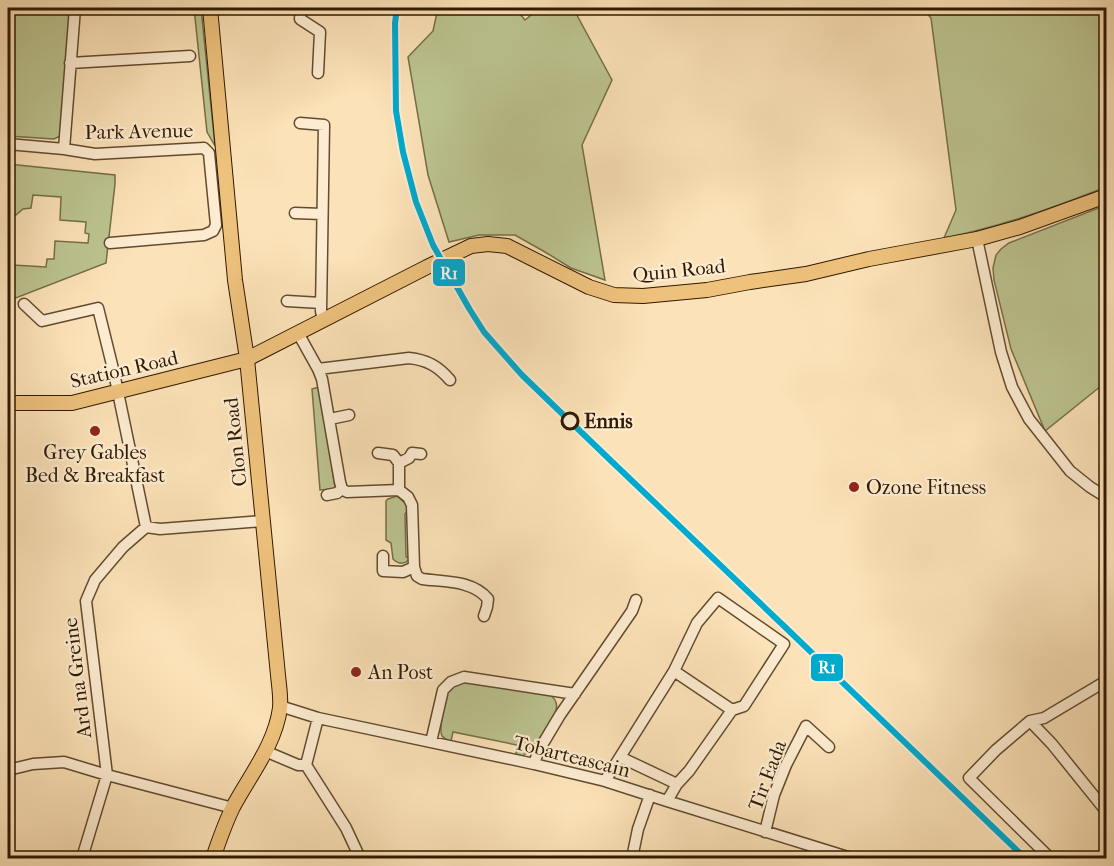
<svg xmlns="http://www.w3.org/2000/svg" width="1114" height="866" font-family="'IM FELL French Canon',serif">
<rect width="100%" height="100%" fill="#fce2b8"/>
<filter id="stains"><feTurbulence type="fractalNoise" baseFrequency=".00333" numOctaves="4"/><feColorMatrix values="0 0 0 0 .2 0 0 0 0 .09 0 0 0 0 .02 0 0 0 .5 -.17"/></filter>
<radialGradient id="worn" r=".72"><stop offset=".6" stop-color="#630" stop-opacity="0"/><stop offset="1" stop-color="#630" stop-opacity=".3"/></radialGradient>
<!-- green -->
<path fill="#bcc490" stroke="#766e48" stroke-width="1.5" d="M 8,8 L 70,8 L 60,136 L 54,139 L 8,136 Z
M 194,8 L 201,8 L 215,146 L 207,132 Z
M 438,8 L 515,8 L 525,20 L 540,8 L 573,8 L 612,80 L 582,145 L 605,280 L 571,268 L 545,252 L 515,235 L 479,235 L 449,242 L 428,175 L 408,57 L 433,31 Z
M 922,8 L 1106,8 L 1106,187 C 1053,208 1000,227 944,238 L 956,210 L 931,18 Z
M 8,164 L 115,175 L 115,184 L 106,263 L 8,301 L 8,257 L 12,257 L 13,265 L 46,267 L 47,259 L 54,259 L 55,241 L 88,243 L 89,234 L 85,233 L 86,222 L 60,220 L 61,197 L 33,195 L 31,208 L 23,209 L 16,215 L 8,215 Z
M 1106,205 L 1106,382 L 1045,431 L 1011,349 L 994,280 L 993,268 L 996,255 L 1001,249 L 1009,243 Z
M 319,387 L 335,487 L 333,489 L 320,490 L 312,389 Z
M 397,496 L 406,504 L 408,510 L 405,514 L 406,557 L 409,557 L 409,560 C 403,565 398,564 393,559 L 391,543 L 386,540 L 386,501 L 388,499 Z
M 464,682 L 549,694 C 555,698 558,703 556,710 C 555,719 531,752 522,756 L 516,754 L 517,745 L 453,732 L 451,741 C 447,740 445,740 442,736 C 438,729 445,702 447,693 C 451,687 456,684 464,682 Z"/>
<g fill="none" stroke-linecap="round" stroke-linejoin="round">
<defs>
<path id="minor" d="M 301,8 L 300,19 L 320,32 L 318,73
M 70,63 L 190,56
M 300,123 L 324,125 L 321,311 L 323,320
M 8,144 L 64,149 L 95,154 L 204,148 L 209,153 L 216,225 L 213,231 L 204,235 L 110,243
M 64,149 L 75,8
M 295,213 L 322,214
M 977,239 L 1001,352 L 1012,387 L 1029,419 L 1070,471 L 1090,487 L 1106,497
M 287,301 L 321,303
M 24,304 L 42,321 L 98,308 L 114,373 L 146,527
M 298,333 L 318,369 L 322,379 L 340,482 L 342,489
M 318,369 L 409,358 C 427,360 438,366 450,380
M 330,419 L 349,415
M 378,453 L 393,455 L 399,463 L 399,490
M 399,463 L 409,458 L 412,453 L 421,454
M 327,495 L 337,493 L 342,489 L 347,492 L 399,490 L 408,497 L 412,505 L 414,567 L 417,576 L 422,579 C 445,582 472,580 488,599 L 487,607 L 484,616
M 383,556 L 383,571 L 403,572 L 414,567
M 674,671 L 732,710
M 280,706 L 318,718 L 534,764 L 605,781 L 667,801 L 851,858
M 1030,721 L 1052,744 L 1106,811
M 431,742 L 443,690 L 451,682 L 464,677 L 575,694
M 265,751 L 298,765 L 306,765 L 346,828 L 360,858
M 620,757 L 677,784
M 534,764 L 538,752 L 560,715 L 632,611 L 636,600
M 306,765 L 318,718
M 8,770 L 33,764 L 64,762 L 107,775 L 233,808
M 605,781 L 674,671 L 697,623 L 718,598 L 784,644 L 744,706 L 732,710 L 689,771 L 677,784 L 667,801
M 765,832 L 774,795 L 786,765 L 806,726 L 829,747
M 82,858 L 107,775 L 86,601 L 95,580 L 123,547 L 146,527 L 160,529 L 263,521
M 632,858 L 638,829 L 650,795
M 1050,858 L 969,778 L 996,750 L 1030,721 L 1044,718 L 1106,681"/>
<path id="major" d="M 210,8 L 235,280 L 247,359 L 278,675 C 279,686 281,697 280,708 C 275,745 250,775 233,807 C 225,823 219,841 213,858
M 8,403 L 72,403 L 247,359 L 427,267 L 471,246 L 488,244 L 507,246 L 589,287 L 614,295 L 643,296 L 707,290 L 750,282 L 806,274 L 869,259 L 977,239 L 1020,227 L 1106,196"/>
</defs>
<!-- minor casing -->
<use href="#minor" stroke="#624b2e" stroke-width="13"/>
<!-- major casing -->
<use href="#major" stroke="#2f1900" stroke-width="16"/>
<!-- minor -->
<use href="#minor" stroke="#fdecd1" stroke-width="10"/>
<!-- major -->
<use href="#major" stroke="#eec17c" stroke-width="14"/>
<defs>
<path id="rail-1" d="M 397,8 L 395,23 L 396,111 L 403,152 L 416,202 L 433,245 L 470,310 L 484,332 L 522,375 L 606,456 L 785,627 L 1025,858"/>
</defs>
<!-- rail-1 casing -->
<use href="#rail-1" stroke="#fdecd1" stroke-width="10"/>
<!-- rail-1 -->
<use href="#rail-1" stroke="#00a9ce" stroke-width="6"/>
</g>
<!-- markers -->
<circle fill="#fdecd1" stroke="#2f1900" stroke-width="3" cx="570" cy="421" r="8"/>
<g fill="#8f2418" stroke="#fdecd1" stroke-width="2">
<circle cx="95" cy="431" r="6"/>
<circle cx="854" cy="487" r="6"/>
<circle cx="356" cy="672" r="6"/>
</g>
<g text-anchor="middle" stroke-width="4.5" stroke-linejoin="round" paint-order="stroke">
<!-- street labels -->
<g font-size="20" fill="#2f1900" stroke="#fdecd1">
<text transform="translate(139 131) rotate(-1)" y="7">Park Avenue</text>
<text transform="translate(679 270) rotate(-6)" y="7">Quin Road</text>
<text transform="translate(124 369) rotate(-13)" y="7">Station Road</text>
<text transform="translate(235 442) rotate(-96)" y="7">Clon Road</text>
<text transform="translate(77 678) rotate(-97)" y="7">Ard na Greine</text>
<text transform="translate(572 756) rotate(14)" y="7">Tobarteascain</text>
<text transform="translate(767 775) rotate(-69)" y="7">Tir Eada</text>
</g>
<!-- stop labels -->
<g font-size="20" font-weight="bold" fill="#2f1900" stroke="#fdecd1" text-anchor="start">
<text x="584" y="428">Ennis</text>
</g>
<!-- poi labels -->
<g font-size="20" fill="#2f1900" stroke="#fdecd1" text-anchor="start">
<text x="95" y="459" text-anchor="middle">Grey Gables<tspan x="95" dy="23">Bed &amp; Breakfast</tspan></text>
<text x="866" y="494">Ozone Fitness</text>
<text x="368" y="679">An Post</text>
</g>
</g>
<g stroke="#fdecd1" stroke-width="2">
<rect x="432" y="258" width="34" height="29" rx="6" fill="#00a9ce"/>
<rect x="810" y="653" width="34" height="29" rx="6" fill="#00a9ce"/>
</g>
<g font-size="16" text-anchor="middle" font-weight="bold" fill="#fff">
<text x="449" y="279">R1</text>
<text x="827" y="673">R1</text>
</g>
<!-- margin -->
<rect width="1114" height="866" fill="none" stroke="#fce2b8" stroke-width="30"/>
<rect x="9" y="9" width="1096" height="848" fill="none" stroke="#2f1900" stroke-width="3"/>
<rect x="15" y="15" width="1084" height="836" fill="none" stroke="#2f1900" stroke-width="1.5"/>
<rect width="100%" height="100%" filter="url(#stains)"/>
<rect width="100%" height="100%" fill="url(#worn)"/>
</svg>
